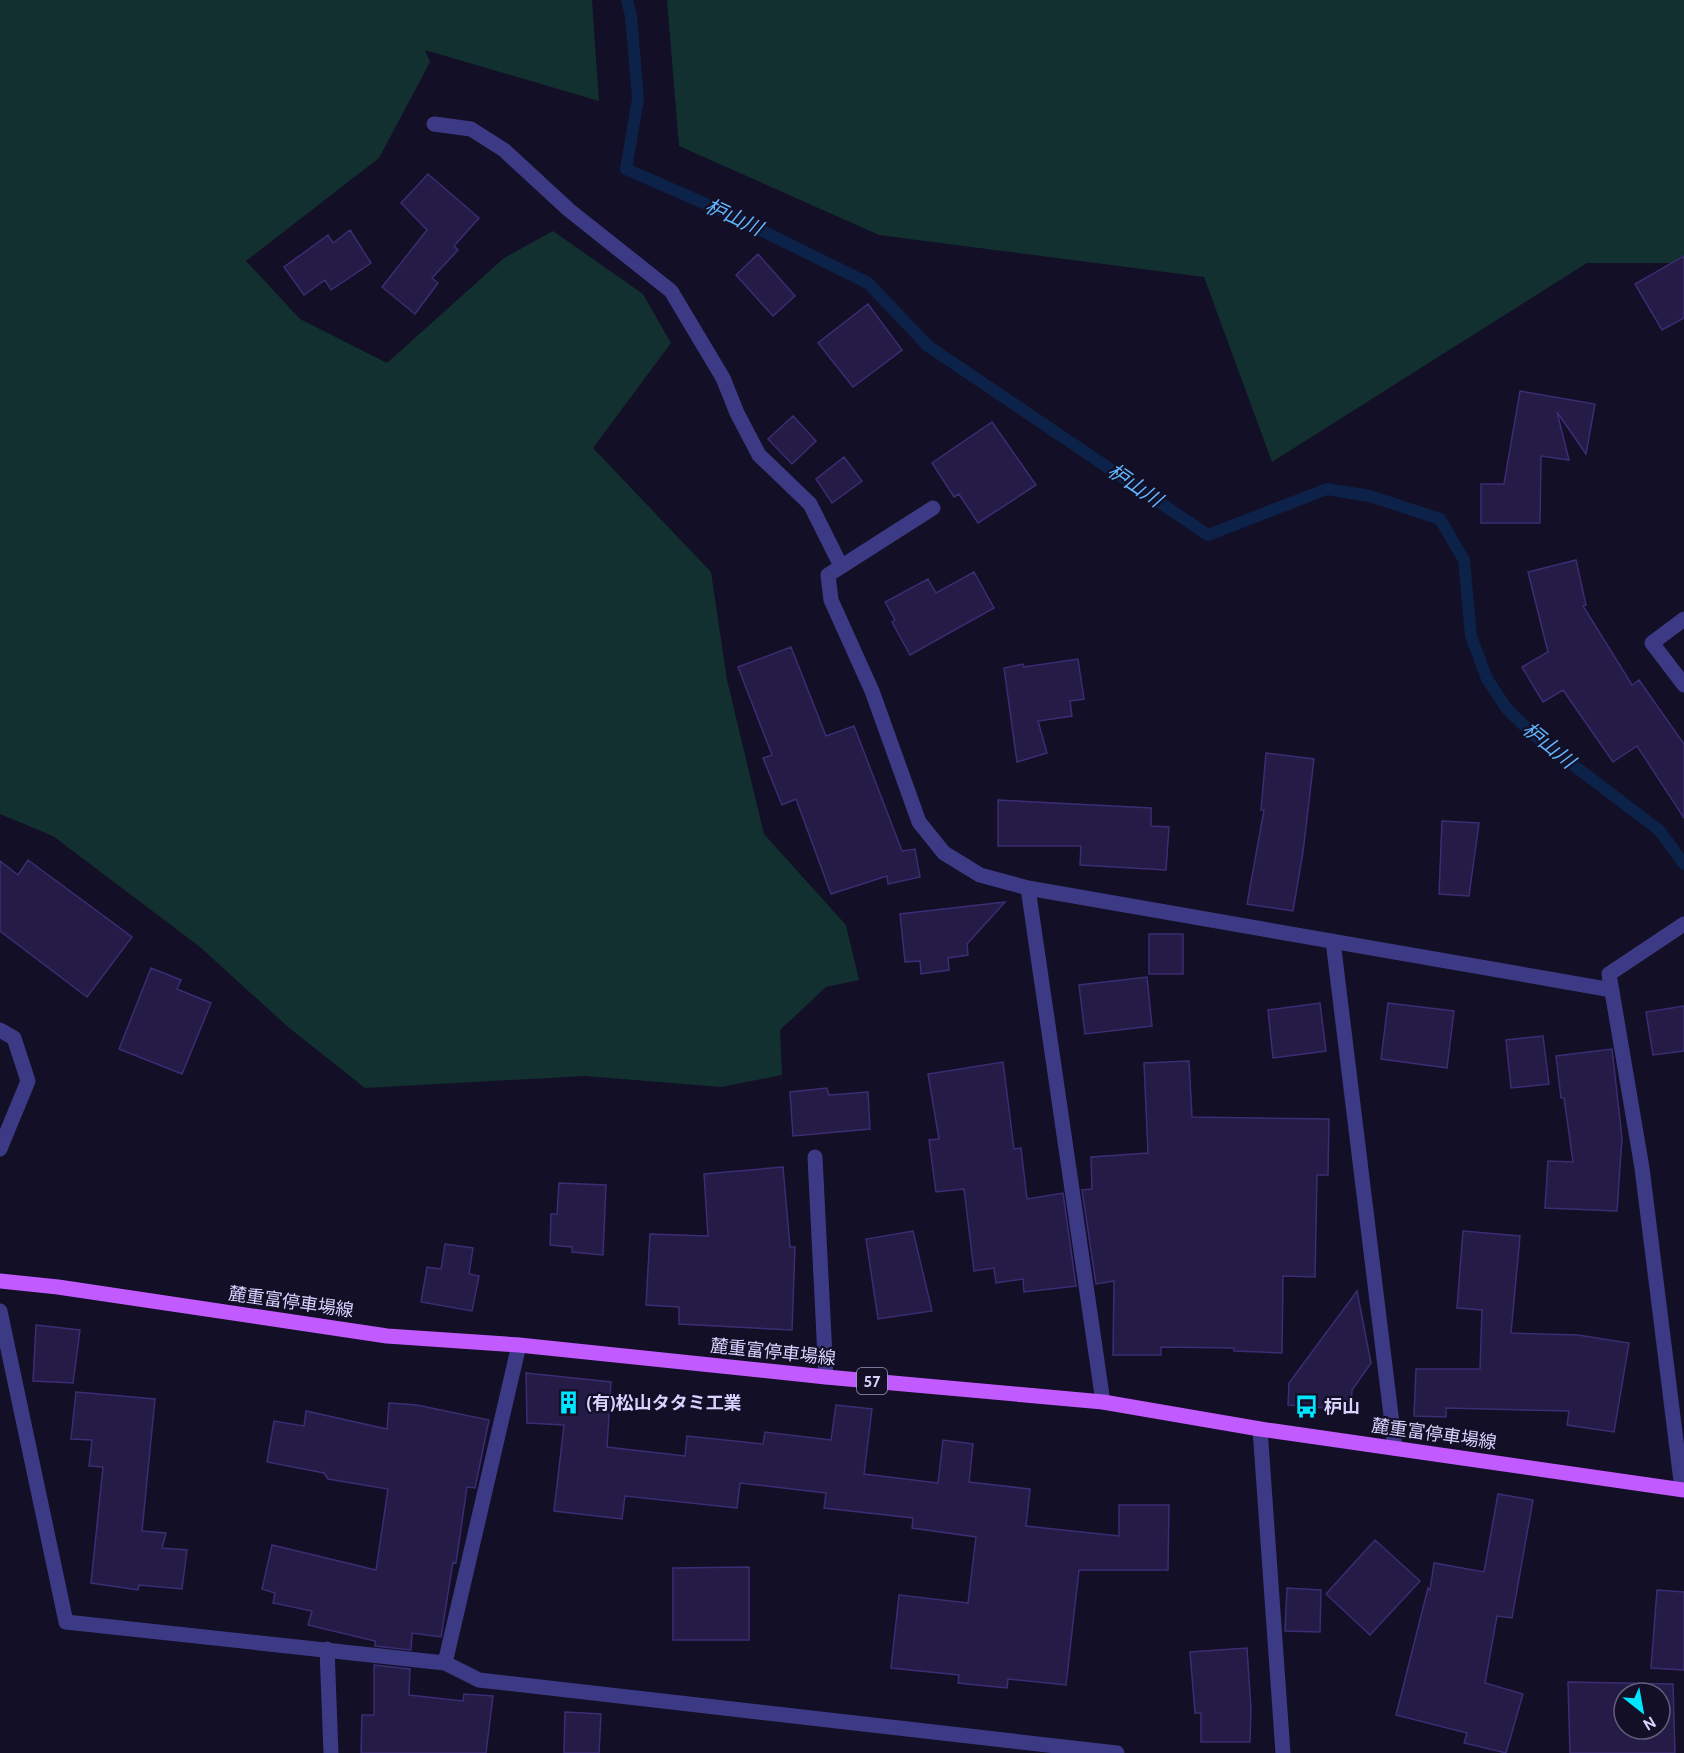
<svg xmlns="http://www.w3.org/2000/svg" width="1684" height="1753" font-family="Cabin,'Noto Sans JP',sans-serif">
<rect width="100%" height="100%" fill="#130f26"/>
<!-- green -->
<path fill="#12302f" d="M 0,0 L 592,0 L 599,101 L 425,50 L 430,62 L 379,158 L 246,261 L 300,319 L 387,363 L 504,258 L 553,231 L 643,294 L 671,343 L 593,448 L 711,572 L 727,680 L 764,834 L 846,925 L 859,980 L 826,987 L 780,1030 L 782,1075 L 721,1087 L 585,1076 L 365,1088 L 288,1027 L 200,947 L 53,836 L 0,814 Z
M 667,0 L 1684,0 L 1684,263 L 1587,263 L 1272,462 L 1204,277 L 879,235 L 679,146 Z"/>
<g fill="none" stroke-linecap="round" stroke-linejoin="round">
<!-- stream -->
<path stroke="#0c2248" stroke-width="12" d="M 627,0 L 631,16 L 638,99 L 626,169 L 724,212 L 868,283 L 928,346 L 1208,535 L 1327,489 L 1370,496 L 1440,519 L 1464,560 L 1471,636 L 1487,679 L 1507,709 L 1535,736 L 1659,830 L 1684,864"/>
</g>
<!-- building -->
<path fill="#241b47" stroke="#3b2d73" stroke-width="1.5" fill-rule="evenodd" d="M 428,174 L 479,218 L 454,246 L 458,250 L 432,278 L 438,283 L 415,314 L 382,287 L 427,230 L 401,203 Z
M 350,230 L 371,263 L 331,290 L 325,280 L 304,295 L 284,267 L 328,235 L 333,243 Z
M 758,254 L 795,296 L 773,316 L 736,275 Z
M 1684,256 L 1684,318 L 1662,330 L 1635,284 Z
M 868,304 L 902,350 L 853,387 L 818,343 Z
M 1520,391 L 1595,404 L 1586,454 L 1557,412 L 1569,460 L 1541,456 L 1540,523 L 1481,523 L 1481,484 L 1504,484 Z
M 793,416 L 816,441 L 792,464 L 768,439 Z
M 992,422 L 1036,485 L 978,523 L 959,494 L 954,497 L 932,463 Z
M 844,457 L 862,481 L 832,503 L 816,479 Z
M 1576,560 L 1586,605 L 1583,606 L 1632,685 L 1639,680 L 1684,744 L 1684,818 L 1637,746 L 1613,762 L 1563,690 L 1543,702 L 1522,667 L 1548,652 L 1528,572 Z
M 974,572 L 994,608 L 910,655 L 892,622 L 895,620 L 885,602 L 928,579 L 936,593 Z
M 791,647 L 826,736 L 854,726 L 902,851 L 915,849 L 920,877 L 888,884 L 887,876 L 831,894 L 796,799 L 782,805 L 763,758 L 772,755 L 738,667 Z
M 1078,659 L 1084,699 L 1070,701 L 1072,716 L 1038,721 L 1047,753 L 1017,762 L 1004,668 L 1023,664 L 1024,667 Z
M 1266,753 L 1314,759 L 1303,852 L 1293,911 L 1247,904 L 1264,810 L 1261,810 Z
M 998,800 L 1151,808 L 1151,826 L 1169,827 L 1166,870 L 1080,865 L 1081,846 L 998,846 Z
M 1442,821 L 1479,823 L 1469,896 L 1439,894 Z
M 28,860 L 132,937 L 87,997 L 0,931 L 0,861 L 18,875 Z
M 1005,902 L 967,944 L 968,955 L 948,958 L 949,970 L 921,974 L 920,961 L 905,962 L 900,914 Z
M 1149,934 L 1183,934 L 1183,974 L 1149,974 Z
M 151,968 L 181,980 L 177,989 L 211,1003 L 182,1074 L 119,1049 Z
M 1147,977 L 1152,1026 L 1085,1034 L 1079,985 Z
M 1320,1003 L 1326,1051 L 1273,1058 L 1268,1010 Z
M 1388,1003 L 1454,1011 L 1447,1068 L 1381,1059 Z
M 1684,1006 L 1684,1051 L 1653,1055 L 1646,1012 Z
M 1543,1036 L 1549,1084 L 1511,1088 L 1506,1040 Z
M 1612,1049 L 1622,1138 L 1617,1211 L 1545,1208 L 1548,1161 L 1573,1162 L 1564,1098 L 1561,1098 L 1556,1056 Z
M 1189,1061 L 1192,1117 L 1329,1119 L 1328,1175 L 1317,1175 L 1315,1277 L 1283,1276 L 1282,1353 L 1234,1351 L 1234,1348 L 1161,1347 L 1161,1355 L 1113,1355 L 1114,1281 L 1096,1284 L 1082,1190 L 1092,1189 L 1091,1157 L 1148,1153 L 1144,1063 Z
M 1003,1062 L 1014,1149 L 1021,1148 L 1027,1199 L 1063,1193 L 1076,1286 L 1024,1292 L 1023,1279 L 996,1283 L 994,1268 L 974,1271 L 964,1189 L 936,1192 L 929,1140 L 939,1139 L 928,1074 Z
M 827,1088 L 829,1095 L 868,1092 L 870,1129 L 793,1136 L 790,1092 Z
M 783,1167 L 790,1247 L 795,1247 L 792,1330 L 679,1324 L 679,1307 L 646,1305 L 650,1234 L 708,1236 L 704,1174 Z
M 559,1183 L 606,1185 L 603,1255 L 572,1252 L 572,1247 L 550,1245 L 551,1214 L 557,1214 Z
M 913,1231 L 932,1311 L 878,1319 L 866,1239 Z
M 1463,1231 L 1520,1236 L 1511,1333 L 1578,1335 L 1629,1343 L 1614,1432 L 1567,1425 L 1569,1411 L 1446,1408 L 1446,1417 L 1414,1416 L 1416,1369 L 1480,1369 L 1482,1310 L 1457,1308 Z
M 445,1244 L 473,1248 L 469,1274 L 479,1276 L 472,1311 L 421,1302 L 427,1267 L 441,1269 Z
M 1357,1291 L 1371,1363 L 1352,1390 L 1351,1410 L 1288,1405 L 1289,1383 Z
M 36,1325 L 80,1330 L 73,1383 L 33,1381 Z
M 526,1373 L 611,1382 L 607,1447 L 685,1456 L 687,1436 L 763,1444 L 765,1432 L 831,1440 L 836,1405 L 872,1409 L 864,1474 L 938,1483 L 943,1440 L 973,1444 L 969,1482 L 1030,1489 L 1026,1526 L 1119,1536 L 1119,1505 L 1169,1505 L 1168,1570 L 1079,1570 L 1066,1685 L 1008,1679 L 1007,1688 L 958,1683 L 959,1675 L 891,1668 L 899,1595 L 968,1603 L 976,1537 L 912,1528 L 913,1518 L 824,1508 L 826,1493 L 740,1483 L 737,1508 L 625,1496 L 622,1519 L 554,1511 L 564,1425 L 527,1423 Z
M 76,1392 L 155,1399 L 142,1531 L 166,1533 L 162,1548 L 187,1550 L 182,1589 L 139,1585 L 138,1590 L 91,1583 L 103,1467 L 89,1466 L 92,1440 L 71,1439 Z
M 389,1403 L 417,1405 L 489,1420 L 475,1488 L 467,1487 L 456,1563 L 453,1562 L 441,1637 L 412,1633 L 411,1650 L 375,1646 L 375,1641 L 308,1625 L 312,1611 L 273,1603 L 275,1593 L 262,1589 L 272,1545 L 376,1570 L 388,1489 L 328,1479 L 324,1473 L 267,1462 L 274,1421 L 304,1426 L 306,1411 L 387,1429 Z
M 1498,1494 L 1533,1500 L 1512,1618 L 1497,1616 L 1485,1683 L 1523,1694 L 1506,1753 L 1464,1743 L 1467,1733 L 1396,1715 L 1428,1588 L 1430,1590 L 1434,1563 L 1484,1572 Z
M 1375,1540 L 1420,1581 L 1370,1635 L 1326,1594 Z
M 749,1567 L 749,1640 L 673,1640 L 673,1568 Z
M 1287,1588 L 1321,1590 L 1320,1632 L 1285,1631 Z
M 1657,1590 L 1684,1592 L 1684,1670 L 1651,1668 Z
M 1247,1648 L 1251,1709 L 1250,1742 L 1201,1742 L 1201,1713 L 1195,1713 L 1190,1652 Z
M 374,1665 L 410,1669 L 409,1695 L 463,1701 L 464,1694 L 493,1696 L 486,1753 L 361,1753 L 362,1715 L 374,1715 Z
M 1568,1682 L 1673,1684 L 1675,1753 L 1570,1753 ZM 1624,1693 L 1660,1693 L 1660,1729 L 1624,1729 Z
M 565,1712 L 601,1714 L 599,1753 L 564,1753 Z"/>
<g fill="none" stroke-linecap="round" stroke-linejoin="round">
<!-- minor -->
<path stroke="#3d3a85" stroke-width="15" d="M 434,124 L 471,129 L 504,150 L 569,210 L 671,291 L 723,378 L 737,413 L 759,455 L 810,504 L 841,566
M 933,508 L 828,575 L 831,600 L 872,691 L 919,822 L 944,853 L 980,875 L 1028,888 L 1103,1402
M 1684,619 L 1652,643 L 1684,685
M 1028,888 L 1612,990
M 1333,941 L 1395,1448
M 0,1030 L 14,1038 L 28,1081 L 0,1149
M 815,1157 L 826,1377
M 0,1311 L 66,1622 L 445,1663 L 479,1680 L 1117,1753
M 1260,1429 L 1283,1753
M 1682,1489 L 1642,1168 L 1609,974 L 1684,924
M 327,1649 L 331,1753
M 445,1663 L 519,1345"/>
<!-- major -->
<path stroke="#c25bff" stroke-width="15" d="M 0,1281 L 58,1287 L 387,1336 L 519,1345 L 826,1377 L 1103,1402 L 1260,1429 L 1684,1490"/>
</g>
<!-- icons -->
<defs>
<symbol id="building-bare" viewBox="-9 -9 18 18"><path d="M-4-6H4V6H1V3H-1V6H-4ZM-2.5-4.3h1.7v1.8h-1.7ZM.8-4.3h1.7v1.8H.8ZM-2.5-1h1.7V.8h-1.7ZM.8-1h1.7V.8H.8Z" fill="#00e5ff" stroke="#130f26" stroke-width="2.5" paint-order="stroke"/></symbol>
<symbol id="bus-bare" viewBox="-9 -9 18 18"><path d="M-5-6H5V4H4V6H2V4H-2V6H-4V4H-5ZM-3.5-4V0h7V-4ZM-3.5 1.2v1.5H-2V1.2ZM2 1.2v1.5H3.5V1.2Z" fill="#00e5ff" stroke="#130f26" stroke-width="2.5" paint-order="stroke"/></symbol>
</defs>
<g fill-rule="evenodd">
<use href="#building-bare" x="552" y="1386" width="33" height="33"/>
<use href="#bus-bare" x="1290" y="1390" width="33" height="33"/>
</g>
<g text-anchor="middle" stroke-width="4.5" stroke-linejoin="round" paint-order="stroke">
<!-- shield labels -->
<rect fill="#130f26" stroke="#9e99be" stroke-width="1.5" x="857" y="1368" width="30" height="26" rx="4.5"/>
<g font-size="16" font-weight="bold" fill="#d9d4ff">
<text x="872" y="1387">57</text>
</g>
<!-- street labels -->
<g font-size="18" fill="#d9d4ff" stroke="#130f26">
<text transform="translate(291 1302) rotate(8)" y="6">麓重富停車場線</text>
<text transform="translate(773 1352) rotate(6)" y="6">麓重富停車場線</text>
<text transform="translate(1434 1434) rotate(8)" y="6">麓重富停車場線</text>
</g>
<!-- poi labels -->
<g font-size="18" font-weight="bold" fill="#d9d4ff" stroke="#130f26" text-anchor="start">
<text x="586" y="1409">(有)松山タタミ工業</text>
<text x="1324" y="1413">枦山</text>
</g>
<!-- water labels -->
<g font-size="20" font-style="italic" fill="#62b6ff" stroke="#130f26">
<text transform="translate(734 217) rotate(25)" y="7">枦山川</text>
<text transform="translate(1135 485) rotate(34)" y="7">枦山川</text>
<text transform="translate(1549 745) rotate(39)" y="7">枦山川</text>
</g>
</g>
<!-- north arrow -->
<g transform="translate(1642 1711) rotate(149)"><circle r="28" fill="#130f26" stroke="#625e7d" stroke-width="1.5"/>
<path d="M0-4.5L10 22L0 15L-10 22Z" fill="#00e5ff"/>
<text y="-9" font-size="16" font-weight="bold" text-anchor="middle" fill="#d9d4ff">N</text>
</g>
</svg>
